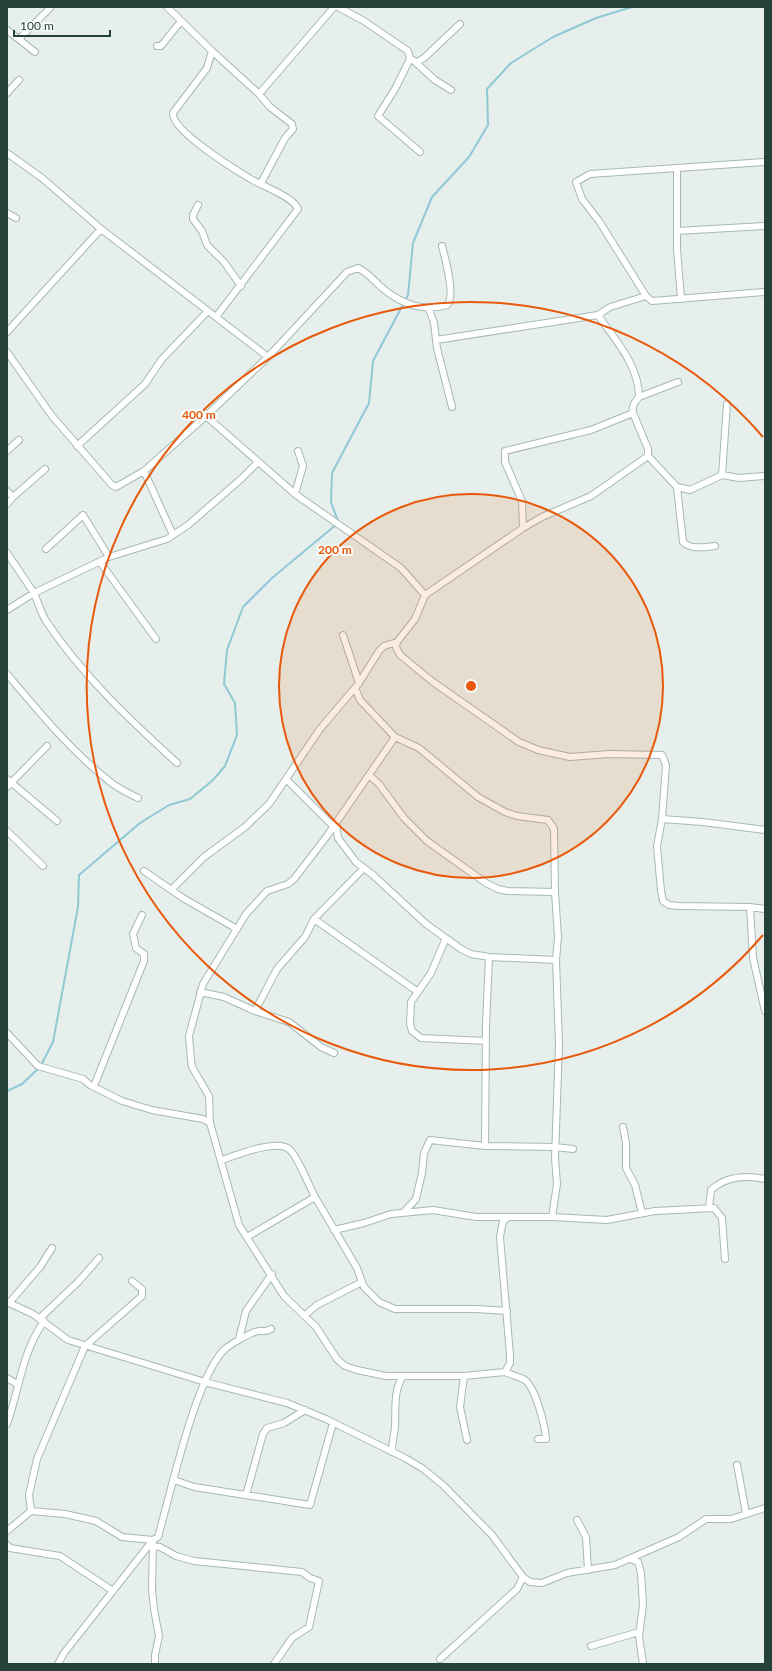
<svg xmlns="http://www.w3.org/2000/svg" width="772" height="1671" font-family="Lato,sans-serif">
<rect width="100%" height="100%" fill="#e6efeb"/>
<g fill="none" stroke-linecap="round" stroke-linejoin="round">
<!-- stream -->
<path stroke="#8ec9d4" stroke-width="2" d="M 338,521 L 331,502 L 332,473 L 369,403 L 373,361 L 408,295 L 413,243 L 432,197 L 469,157 L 488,125 L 487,89 L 511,63 L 553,37 L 596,18 L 632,7
M 7,1091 L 22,1084 L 40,1067 L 53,1042 L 78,907 L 79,875 L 140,823 L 169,805 L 190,799 L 213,780 L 225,766 L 237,735 L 235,703 L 224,684 L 227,650 L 243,607 L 272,578 L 337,524"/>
<defs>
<path id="minor" d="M 167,7 L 212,51 L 259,94 L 270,107 L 292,124 L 293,129 L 285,138 L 261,183
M 338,7 L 364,21 L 408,51 L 410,59 L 395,89 L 378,116 L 420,152
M 7,30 L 35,52
M 19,39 L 51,7
M 157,46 L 161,46 L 181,21
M 212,51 L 207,68 L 173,113 C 171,130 234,169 249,178 C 260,185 294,197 298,209 L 216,317
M 413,60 L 435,80 L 451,90
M 417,62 L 424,58 L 460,24
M 7,93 L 19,80
M 259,94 L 334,7
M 7,153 L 42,178 L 101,229 L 268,357
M 198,205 L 193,215 L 193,219 L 202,231 L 207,245 L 224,262 L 241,286
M 7,213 L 16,218
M 677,231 L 765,226
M 646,296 L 599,221 L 582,199 L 576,182 L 590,174 L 677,168
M 681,299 L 677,249 L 677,168 L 765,162
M 429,309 L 434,323 L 437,348 L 452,407
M 598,315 C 615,340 639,365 639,397
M 7,332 L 101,229
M 436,340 L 598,315 L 610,307 L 646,296 L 652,301 L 765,292
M 7,352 L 52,416 L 112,485 L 116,487 L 144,471 L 206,416 L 268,357 L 347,272 L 358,268 C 367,272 373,280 380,286 C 399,303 422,312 447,305 C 456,297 445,258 442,246
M 206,416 L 295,494 L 401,568 L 425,595
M 77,446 L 145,384 L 162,359 L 208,311
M 7,451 L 19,440
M 648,456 L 648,449 L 633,413 C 632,406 634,403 639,397 L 678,382
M 144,471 L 173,535
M 722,475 L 727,404
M 765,476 L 739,478 L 722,475 L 690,490 L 677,487 L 648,456 L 591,496 L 542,517 L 523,528 L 425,595 L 415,619 L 397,642 L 396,647 L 400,655 L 433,682 L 519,742 L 538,750 L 570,757 L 609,754 L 662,755 L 666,765 L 662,819 L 657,846 L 661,891 L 663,901 L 669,905 L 679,906 L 750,907 L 765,909
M 677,487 L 683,542 C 691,550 705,547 715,546
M 7,491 L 13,497 L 7,504
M 295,494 L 303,466 L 298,451
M 13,497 L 45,469
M 523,528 L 522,501 L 505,462 L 505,451 L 591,430 L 633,413
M 46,549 L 83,515 L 109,557
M 7,553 L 34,593 L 109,557 L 167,539 L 188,525 L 241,479 L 258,462
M 100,562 L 156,639
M 7,610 L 34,593 C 38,602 41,613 46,621 C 82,675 129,719 177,763
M 343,635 L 359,683
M 7,674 C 39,712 70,750 109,781 C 117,788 128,793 138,798
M 355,688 L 360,700 L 395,737 L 419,748 L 478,797 L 505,812 L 517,816 L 548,820 L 554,829 L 555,892 L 558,937 L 556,960 L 559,1044 L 555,1158 L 557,1184 L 552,1217
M 395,737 L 327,836 L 294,879 L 288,884 L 267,891 L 246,914 L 203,984 L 189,1036 L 191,1060 L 192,1067 L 209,1096 L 210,1123 L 239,1225 L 284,1296 L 316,1327 L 337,1359 L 345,1366 L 357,1370 L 386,1376 L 464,1376 L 505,1372 L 510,1363 L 510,1355 L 500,1237 L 503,1221 L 509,1217
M 369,775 L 379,784 L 404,818 L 427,841 L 486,883 L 498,889 L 508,891 L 555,892
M 7,779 L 57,821
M 287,780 L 333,826
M 7,787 L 47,746
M 662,819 L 703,822 L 765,830
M 336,823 L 338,838 L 356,862 L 373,875 L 426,924 L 461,949 L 471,954 L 489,957 L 556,960
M 7,831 L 43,866
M 144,871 L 183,898 L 237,929
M 172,889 L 204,857 L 245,827 L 269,804 L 320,729 L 359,683 L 379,651 L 384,646 L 397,642
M 750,907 L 753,958 L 765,1011
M 314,919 L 418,992
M 446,938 L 431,973 L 411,1002 L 410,1024 L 412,1031 L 421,1038 L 486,1041
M 489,957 L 486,1025 L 485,1146 L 556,1147 L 573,1149
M 200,992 L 224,997 L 255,1011 L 289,1022 L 321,1047 L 334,1053
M 255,1011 L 277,969 L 305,937 L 314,919 L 364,868
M 7,1033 L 38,1066 L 83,1079 L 90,1085 L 122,1101 L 152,1110 L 203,1119 L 210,1123
M 94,1086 L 144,961 L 144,954 L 136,948 L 133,934 L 142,915
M 623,1127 L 626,1143 L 626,1168 L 635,1185 L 642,1213
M 222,1160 C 237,1155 278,1138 290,1150 C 298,1157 309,1186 315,1197
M 709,1208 L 711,1190 C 726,1176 746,1175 765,1179
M 403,1213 L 416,1199 L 422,1173 L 424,1153 L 430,1140 L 485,1146
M 334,1230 L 364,1223 L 391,1214 L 433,1210 L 476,1217 L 552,1217 L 607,1220 L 655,1211 L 714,1208 L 722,1218 L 725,1259
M 247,1237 L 315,1197 L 357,1268 L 362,1282 L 317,1305 L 305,1315
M 362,1282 L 364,1287 L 379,1302 L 395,1309 L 476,1309 L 507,1311
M 7,1302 L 33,1314 L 68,1340 L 205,1382 L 287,1403 L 326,1419 L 405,1458 L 422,1468 L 443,1485 L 492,1535 L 523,1577 L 530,1582 L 542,1583 L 567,1573 L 615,1565 L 679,1537 L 706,1519 L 731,1519 L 765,1508
M 9,1303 L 40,1267 L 52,1248
M 40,1318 L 79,1281 L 99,1258
M 239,1339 L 246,1311 L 272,1274
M 505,1372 C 511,1375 517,1376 523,1379 C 535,1384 545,1426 546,1439 L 538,1439
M 464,1376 L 460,1407 L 467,1440
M 7,1378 L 17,1384
M 7,1424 C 20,1387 21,1355 44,1321
M 392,1452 C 392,1443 394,1436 395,1427 C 396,1410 393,1391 403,1376
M 737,1465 L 746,1513
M 174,1480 L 194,1487 L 310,1505 L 333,1423
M 246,1495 L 263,1434 L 267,1428 L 284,1423 L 305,1410
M 31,1511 L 29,1495 L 37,1459 L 85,1346 L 142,1296 L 142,1289 L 132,1281
M 577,1520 L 586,1537 L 588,1570
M 7,1531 L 31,1511 L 65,1514 L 96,1521 L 122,1537 L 153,1540
M 7,1545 L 10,1548 L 60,1556 L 113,1591
M 153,1546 L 160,1547 L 176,1556 L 194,1561 L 302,1572 L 310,1578 L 319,1581 L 309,1627 L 292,1638 L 274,1664
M 630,1559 L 638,1562 L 641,1573 L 643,1605 L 639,1636 L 643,1664
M 591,1646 L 639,1632
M 440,1659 L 517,1589 L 523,1577
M 58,1664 L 64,1653 L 153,1540
M 155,1664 L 155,1655 L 159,1636 L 154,1609 L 152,1589 L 153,1540 L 158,1537 C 170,1496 196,1375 225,1349 C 231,1344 251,1332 259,1331 C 264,1331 266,1332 271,1329"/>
</defs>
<!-- minor casing -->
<use href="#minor" stroke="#a8b8b2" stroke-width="8"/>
<!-- minor -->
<use href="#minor" stroke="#fff" stroke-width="6"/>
</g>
<!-- distance rings -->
<circle cx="471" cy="686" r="192" fill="#e8590c" fill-opacity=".12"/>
<g fill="none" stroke="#e8590c" stroke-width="2">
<circle cx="471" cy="686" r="192"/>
<path d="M763 935A384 384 0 1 1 763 437"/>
</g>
<circle cx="471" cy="686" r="6" fill="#e8590c" stroke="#f7fbf9" stroke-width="2"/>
<g font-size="12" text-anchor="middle" font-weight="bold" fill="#e8590c" stroke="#f7fbf9" stroke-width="4" stroke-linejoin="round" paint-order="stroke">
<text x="199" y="419">400 m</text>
<text x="335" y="554">200 m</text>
</g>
<!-- border -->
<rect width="772" height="1671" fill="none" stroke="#24423a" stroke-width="16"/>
<!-- scale -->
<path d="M14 30v6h96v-6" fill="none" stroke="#24423a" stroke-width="2"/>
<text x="20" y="30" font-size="12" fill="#24423a" stroke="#f7fbf9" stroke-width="3" paint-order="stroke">100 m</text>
</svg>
